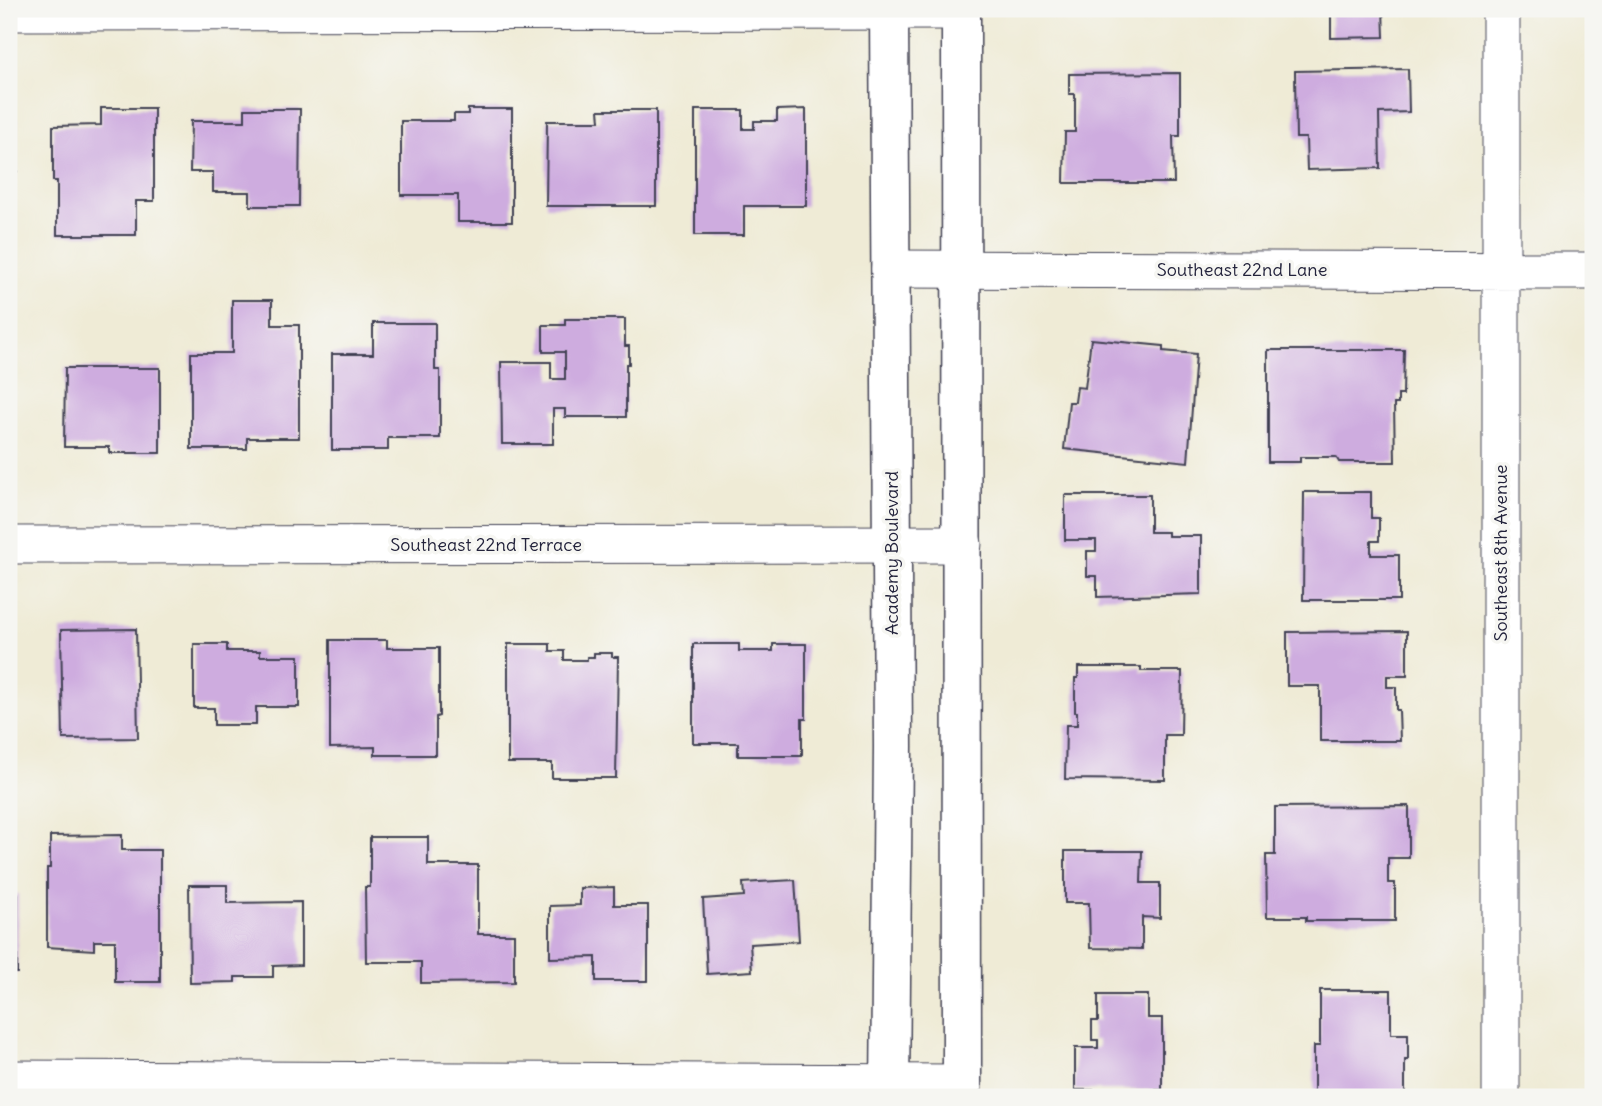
<svg xmlns="http://www.w3.org/2000/svg" width="1602" height="1106" font-family="Delius,sans-serif">
<rect width="100%" height="100%" fill="#f6f6f2"/>
<filter id="ink" filterUnits="userSpaceOnUse"><feTurbulence type="fractalNoise" baseFrequency=".0143" numOctaves="2"/><feDisplacementMap in="SourceGraphic" scale="14" xChannelSelector="R" yChannelSelector="G"/><feConvolveMatrix kernelMatrix="1 2 1 2 8 2 1 2 1" color-interpolation-filters="sRGB"/></filter>
<filter id="wash" filterUnits="userSpaceOnUse"><feTurbulence type="fractalNoise" baseFrequency=".00686" numOctaves="4" result="noise"/><feDisplacementMap in="SourceGraphic" scale="28" xChannelSelector="R" yChannelSelector="G"/><feGaussianBlur stdDeviation="1.57" result="paint"/><feColorMatrix in="noise" values="0 0 0 0 0 0 0 0 0 0 0 0 0 0 0 0 0 1.4 0 .05"/><feComposite in="paint" operator="in"/></filter>
<g filter="url(#wash)">
<rect width="100%" height="100%" fill="#efebd6"/>
<g id="blocks">
<!-- building -->
<path fill="#ceacdf" d="M 1331,9 L 1383,9 L 1384,37 L 1331,38 Z
M 1408,69 L 1409,112 L 1379,113 L 1380,168 L 1307,170 L 1306,138 L 1296,138 L 1295,71 Z
M 1180,73 L 1180,136 L 1173,136 L 1174,183 L 1064,183 L 1065,132 L 1075,132 L 1075,94 L 1069,94 L 1069,74 Z
M 101,108 L 154,108 L 154,201 L 136,201 L 136,235 L 57,235 L 57,181 L 53,181 L 53,126 L 101,125 Z
M 245,109 L 300,109 L 299,206 L 250,206 L 250,192 L 213,192 L 213,172 L 190,172 L 191,121 L 245,121 Z
M 468,109 L 512,109 L 512,222 L 458,222 L 458,195 L 401,195 L 401,121 L 454,121 L 454,114 L 468,114 Z
M 806,109 L 806,206 L 744,206 L 744,235 L 695,235 L 695,110 L 743,110 L 743,129 L 754,129 L 754,121 L 777,121 L 777,110 Z
M 599,110 L 656,110 L 656,206 L 546,206 L 547,121 L 600,121 Z
M 9,120 L 17,120 L 17,171 L 9,171 Z
M 232,300 L 272,300 L 272,325 L 299,325 L 299,438 L 247,438 L 247,449 L 191,449 L 191,353 L 232,353 Z
M 565,319 L 625,319 L 625,346 L 629,346 L 629,364 L 626,364 L 626,417 L 565,417 L 565,409 L 553,409 L 553,444 L 502,444 L 501,362 L 551,362 L 551,379 L 565,379 L 565,352 L 543,352 L 543,325 L 565,325 Z
M 373,323 L 435,323 L 435,370 L 440,370 L 440,438 L 388,438 L 388,450 L 332,450 L 332,354 L 373,354 Z
M 1091,339 L 1163,346 L 1163,351 L 1196,354 L 1188,462 L 1064,449 L 1069,402 L 1075,402 L 1077,387 L 1085,388 Z
M 1268,350 L 1404,350 L 1403,395 L 1398,395 L 1398,404 L 1394,404 L 1395,462 L 1339,462 L 1336,457 L 1300,457 L 1300,462 L 1268,462 Z
M 9,360 L 12,360 L 13,442 L 9,442 Z
M 65,368 L 160,368 L 160,453 L 109,453 L 109,447 L 64,447 Z
M 1304,492 L 1371,492 L 1371,518 L 1379,518 L 1379,541 L 1371,541 L 1371,555 L 1399,555 L 1399,600 L 1303,600 Z
M 1065,495 L 1150,495 L 1150,532 L 1168,532 L 1168,536 L 1201,536 L 1201,594 L 1097,597 L 1097,576 L 1087,576 L 1087,551 L 1096,551 L 1096,540 L 1065,540 Z
M 136,629 L 138,738 L 63,739 L 61,630 Z
M 1407,631 L 1407,676 L 1387,676 L 1387,687 L 1396,687 L 1396,710 L 1399,710 L 1400,741 L 1320,741 L 1320,686 L 1287,686 L 1287,632 Z
M 330,640 L 387,640 L 387,648 L 439,648 L 439,716 L 436,717 L 436,755 L 375,755 L 375,747 L 330,748 Z
M 194,644 L 227,644 L 227,651 L 260,651 L 260,656 L 299,656 L 299,707 L 256,707 L 256,725 L 214,725 L 214,708 L 194,708 Z
M 508,644 L 550,644 L 550,651 L 564,651 L 564,660 L 587,660 L 587,657 L 594,657 L 594,653 L 612,653 L 612,657 L 618,657 L 616,778 L 552,778 L 552,763 L 508,763 Z
M 693,644 L 739,644 L 739,651 L 773,651 L 773,644 L 806,644 L 806,719 L 802,719 L 802,756 L 738,756 L 738,743 L 693,743 Z
M 1078,667 L 1141,667 L 1141,671 L 1182,671 L 1181,735 L 1165,735 L 1165,780 L 1065,779 L 1066,725 L 1077,725 L 1077,712 L 1075,712 L 1075,678 L 1078,678 Z
M 1409,806 L 1409,858 L 1388,858 L 1388,883 L 1395,883 L 1395,921 L 1306,921 L 1306,917 L 1267,917 L 1266,855 L 1275,855 L 1275,807 Z
M 122,835 L 122,850 L 160,850 L 160,982 L 115,982 L 115,941 L 94,941 L 94,950 L 47,947 L 47,868 L 50,868 L 50,836 Z
M 370,837 L 428,837 L 428,865 L 478,865 L 478,934 L 514,934 L 514,982 L 421,983 L 421,962 L 366,962 L 365,887 L 370,887 Z
M 1065,851 L 1142,851 L 1141,883 L 1160,883 L 1160,918 L 1142,917 L 1142,949 L 1090,948 L 1089,903 L 1065,903 Z
M 795,880 L 799,941 L 750,944 L 752,971 L 707,974 L 703,899 L 744,896 L 743,883 Z
M 189,885 L 227,885 L 227,903 L 301,902 L 301,965 L 273,966 L 273,977 L 235,977 L 235,982 L 190,983 Z
M 614,887 L 614,905 L 648,905 L 648,981 L 596,981 L 596,957 L 550,958 L 550,906 L 580,905 L 580,888 Z
M 9,894 L 18,894 L 17,973 L 9,973 Z
M 1320,990 L 1391,990 L 1391,1034 L 1408,1034 L 1408,1060 L 1405,1060 L 1405,1094 L 1314,1094 L 1314,1046 L 1320,1046 Z
M 1098,995 L 1148,995 L 1148,1018 L 1162,1018 L 1162,1090 L 1075,1090 L 1075,1048 L 1098,1048 L 1098,1040 L 1092,1040 L 1092,1021 L 1098,1021 Z"/>
</g>
</g>
<g filter="url(#ink)">
<use href="#blocks" fill-opacity="0" stroke="#414052" stroke-width="2"/>
<g fill="none" stroke-linecap="round" stroke-linejoin="round">
<defs>
<path id="minor" d="M 1501,9 L 1501,1097
M 9,12 L 961,11
M 890,269 L 1593,271
M 9,545 L 963,544
M 9,1079 L 962,1083"/>
<path id="tertiary" d="M 889,9 L 893,746 L 890,1097
M 961,9 L 962,1097"/>
</defs>
<!-- minor casing -->
<use href="#minor" stroke="#414052" stroke-width="39"/>
<!-- tertiary casing -->
<use href="#tertiary" stroke="#414052" stroke-width="41"/>
<!-- minor -->
<use href="#minor" stroke="#fff" stroke-width="37"/>
<!-- tertiary -->
<use href="#tertiary" stroke="#fff" stroke-width="38"/>
</g>
</g>
<g text-anchor="middle" stroke-width="7" stroke-linejoin="round" paint-order="stroke">
<!-- street labels -->
<g font-size="18" fill="#22223b" stroke="#f6f6f2">
<text x="1242" y="276">Southeast 22nd Lane</text>
<text x="486" y="551">Southeast 22nd Terrace</text>
<text transform="translate(892 553) rotate(-90)" y="6">Academy Boulevard</text>
<text transform="translate(1501 553) rotate(-90)" y="6">Southeast 8th Avenue</text>
</g>
</g>
<!-- margin -->
<rect width="1602" height="1106" fill="none" stroke="#f6f6f2" stroke-width="35"/>
</svg>
